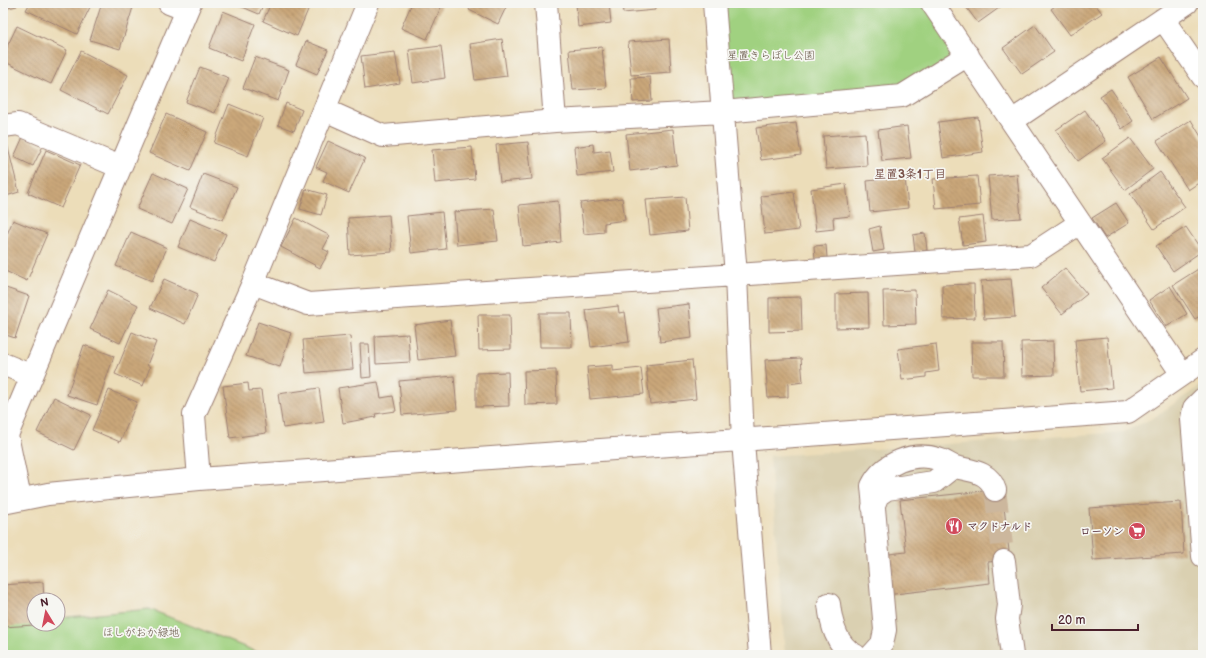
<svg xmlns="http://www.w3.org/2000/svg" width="1206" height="658" font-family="'Balsamiq Sans','Klee One',sans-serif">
<defs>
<pattern id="building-back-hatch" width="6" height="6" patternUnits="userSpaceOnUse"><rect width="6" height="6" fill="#caa77a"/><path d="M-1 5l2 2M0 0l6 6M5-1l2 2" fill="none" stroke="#a68764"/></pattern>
</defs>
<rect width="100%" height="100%" fill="#f6f6f2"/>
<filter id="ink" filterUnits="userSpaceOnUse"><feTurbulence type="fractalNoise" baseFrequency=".025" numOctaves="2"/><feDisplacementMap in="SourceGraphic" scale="8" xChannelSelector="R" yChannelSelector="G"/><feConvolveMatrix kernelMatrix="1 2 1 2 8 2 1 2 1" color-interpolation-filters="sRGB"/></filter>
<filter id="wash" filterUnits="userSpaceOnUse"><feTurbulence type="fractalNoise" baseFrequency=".012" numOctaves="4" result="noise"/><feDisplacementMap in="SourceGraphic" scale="16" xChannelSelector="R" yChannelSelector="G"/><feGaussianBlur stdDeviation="0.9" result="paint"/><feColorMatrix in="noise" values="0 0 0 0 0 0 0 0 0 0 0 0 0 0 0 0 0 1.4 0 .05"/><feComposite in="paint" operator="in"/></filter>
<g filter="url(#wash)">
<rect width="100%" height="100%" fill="#ecddb9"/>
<!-- built -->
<path fill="#dad0b1" d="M 1203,384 L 1203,655 L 785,655 L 770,456 L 1124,432 L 1153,418 Z"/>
<!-- green -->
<path fill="#a0d180" stroke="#757856" d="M 714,3 L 932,3 L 968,55 L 902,96 L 723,112 Z
M 149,609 L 265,655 L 3,655 L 3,624 L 58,624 L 58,618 Z"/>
<g id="blocks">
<!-- building -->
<path fill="url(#building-back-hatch)" d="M 3,3 L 16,3 L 17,6 L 3,9 Z
M 30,3 L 92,3 L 77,34 L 26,10 Z
M 102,3 L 134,4 L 120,49 L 90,40 Z
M 233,3 L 264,3 L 259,14 Z
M 271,3 L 304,3 L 310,5 L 297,36 L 263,21 Z
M 412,3 L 436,3 L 442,5 L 427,39 L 401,28 Z
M 472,3 L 508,3 L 498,24 L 469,10 Z
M 576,3 L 609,3 L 611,23 L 578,27 Z
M 622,3 L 655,3 L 655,10 L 623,13 Z
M 963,3 L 1006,3 L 978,23 Z
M 1059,3 L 1094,3 L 1102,13 L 1070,35 L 1051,9 Z
M 223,11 L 255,24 L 241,61 L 209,48 Z
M 1035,25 L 1054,52 L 1022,74 L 1003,48 Z
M 17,26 L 67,50 L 51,84 L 3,61 L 3,55 Z
M 502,39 L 507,76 L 475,80 L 470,44 Z
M 669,39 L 671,72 L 631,75 L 628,42 Z
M 306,41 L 328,50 L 317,74 L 296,65 Z
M 441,46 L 445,78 L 413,83 L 409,50 Z
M 602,47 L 606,88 L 573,90 L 569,50 Z
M 81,51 L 128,75 L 108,114 L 61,90 Z
M 395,52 L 400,83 L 365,89 L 361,56 Z
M 255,57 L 289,70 L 278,101 L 243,88 Z
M 1161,57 L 1187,98 L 1153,119 L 1128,77 Z
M 200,67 L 229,78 L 215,113 L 186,102 Z
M 650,77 L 652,101 L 633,102 L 631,78 Z
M 1111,89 L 1133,121 L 1122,129 L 1100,96 Z
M 286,103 L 302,110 L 294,131 L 278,125 Z
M 229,104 L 263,118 L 248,156 L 214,143 Z
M 1085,110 L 1106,141 L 1078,161 L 1056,130 Z
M 166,114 L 207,132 L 190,171 L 149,153 Z
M 978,117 L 983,152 L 943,158 L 938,122 Z
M 1191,120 L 1203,140 L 1203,180 L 1188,190 L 1157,141 Z
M 796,123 L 801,155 L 761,160 L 756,128 Z
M 907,126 L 911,158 L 882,161 L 878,130 Z
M 673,129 L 677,165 L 630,171 L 626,134 Z
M 865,133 L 867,166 L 826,169 L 823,136 Z
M 23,137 L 43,146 L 33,166 L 14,157 Z
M 1130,138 L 1153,169 L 1125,190 L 1102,158 Z
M 328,141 L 365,158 L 349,193 L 323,181 L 327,172 L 316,167 Z
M 528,142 L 532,179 L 500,182 L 496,145 Z
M 7,144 L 19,192 L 3,197 L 3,145 Z
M 593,144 L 594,152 L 610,150 L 613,172 L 577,176 L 574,147 Z
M 472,147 L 475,179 L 435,183 L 432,150 Z
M 46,150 L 80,165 L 61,208 L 28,193 Z
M 1160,172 L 1185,207 L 1154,229 L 1130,194 Z
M 153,173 L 188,189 L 172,224 L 137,209 Z
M 203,174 L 237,187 L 223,220 L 190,207 Z
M 1017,174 L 1021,218 L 992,220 L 988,176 Z
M 977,176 L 980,205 L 936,209 L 933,179 Z
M 905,177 L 908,208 L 870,212 L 867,181 Z
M 846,184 L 850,216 L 833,218 L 834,229 L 816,231 L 811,189 Z
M 306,189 L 327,195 L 321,215 L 300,209 Z
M 794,192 L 799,230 L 765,234 L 761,196 Z
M 685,197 L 688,231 L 650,235 L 646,200 Z
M 622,198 L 625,220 L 604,223 L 604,232 L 584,234 L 580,203 Z
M 558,201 L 561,242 L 523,246 L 519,205 Z
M 1116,203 L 1129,223 L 1105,238 L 1092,218 Z
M 494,209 L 498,241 L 457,245 L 454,212 Z
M 442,212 L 446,249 L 411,253 L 407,216 Z
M 389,215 L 392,252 L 350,255 L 348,218 Z
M 983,216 L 986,242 L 963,245 L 959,219 Z
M 296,218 L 330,236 L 323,249 L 329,252 L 320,268 L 281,247 Z
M 190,219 L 226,234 L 214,262 L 178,247 Z
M 13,220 L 47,234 L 27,281 L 3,270 L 3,244 Z
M 880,226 L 884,250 L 873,252 L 869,229 Z
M 1186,227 L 1202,251 L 1173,271 L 1156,246 Z
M 131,232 L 167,248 L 152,281 L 116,266 Z
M 925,233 L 927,250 L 915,252 L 913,235 Z
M 826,245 L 827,258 L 815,259 L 814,246 Z
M 1203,266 L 1203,314 L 1195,319 L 1173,285 Z
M 1065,268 L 1087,294 L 1062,314 L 1041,288 Z
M 164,279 L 198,294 L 185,324 L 150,308 Z
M 1011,279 L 1015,317 L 984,319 L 981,281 Z
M 974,284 L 975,318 L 943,319 L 942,285 Z
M 1170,286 L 1187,314 L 1166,327 L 1149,300 Z
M 3,287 L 29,296 L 15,338 L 3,334 Z
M 108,290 L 138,305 L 120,343 L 90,329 Z
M 915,290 L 916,324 L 884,325 L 883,291 Z
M 868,293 L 869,327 L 836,328 L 836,294 Z
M 801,297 L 802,331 L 769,332 L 769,298 Z
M 689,304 L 692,338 L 660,342 L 656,308 Z
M 618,306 L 619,313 L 625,312 L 629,342 L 591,347 L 586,310 Z
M 539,313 L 571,313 L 572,347 L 540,347 Z
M 478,315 L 510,315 L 511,349 L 479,350 Z
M 450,320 L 455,356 L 418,360 L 414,325 Z
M 258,322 L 291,333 L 280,367 L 246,356 Z
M 132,332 L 156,342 L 147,365 L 150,367 L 143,386 L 115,374 Z
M 408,334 L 410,362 L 376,364 L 375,336 Z
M 350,336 L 353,369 L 306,373 L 303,340 Z
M 1107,337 L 1112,388 L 1080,391 L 1075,340 Z
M 1053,341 L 1054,375 L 1022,376 L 1021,342 Z
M 971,342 L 1003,342 L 1004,376 L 972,376 Z
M 360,344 L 369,344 L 371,377 L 362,378 Z
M 936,344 L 939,371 L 926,373 L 926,377 L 902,380 L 898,349 Z
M 84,345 L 114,356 L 97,405 L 67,395 Z
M 801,358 L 803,382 L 788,384 L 788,397 L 768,398 L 765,360 Z
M 692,360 L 696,399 L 650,404 L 646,365 Z
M 613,365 L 613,371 L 641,368 L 644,394 L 590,399 L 587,367 Z
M 556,370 L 557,404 L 525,405 L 524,371 Z
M 508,372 L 509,406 L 476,407 L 476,373 Z
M 454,376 L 457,410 L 402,415 L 399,381 Z
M 378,382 L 381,398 L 393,396 L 396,411 L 375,414 L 376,417 L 343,423 L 338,388 Z
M 248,383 L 249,391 L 261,390 L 266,433 L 230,438 L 223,386 Z
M 319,388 L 324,422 L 283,428 L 278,394 Z
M 109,390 L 137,402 L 120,442 L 92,430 Z
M 54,397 L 91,415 L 74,450 L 37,432 Z
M 1002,489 L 1010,560 L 988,562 L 990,583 L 886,595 L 881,555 L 906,552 L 900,500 Z
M 1181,502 L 1184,554 L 1093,560 L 1089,508 Z
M 43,582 L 44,600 L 34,600 L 34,625 L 3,627 L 3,585 Z"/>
</g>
</g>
<g filter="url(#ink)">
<use href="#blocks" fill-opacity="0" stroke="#9b7e72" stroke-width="1"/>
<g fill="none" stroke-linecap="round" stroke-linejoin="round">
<!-- minor-tunnel -->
<path stroke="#ccb79d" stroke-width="22" stroke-dasharray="22 11" stroke-linecap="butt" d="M 995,490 L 1004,561"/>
<defs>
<path id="minor" d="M 169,3 L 187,10
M 546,3 L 555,121
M 714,3 L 736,275 L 743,441 L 760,655
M 932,3 L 1182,374
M 1163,19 L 1203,77
M 325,110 L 383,136 L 555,121 L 723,112 L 902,96 L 968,55
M 1012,121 L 1187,3
M 3,126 L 18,124 L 120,167
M 253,283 L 308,304 L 1031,255 L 1080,223
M 3,364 L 32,376
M 1203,399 L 1194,408 L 1192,419 L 1203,556
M 199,479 L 194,415 L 253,283 L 368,3
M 20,499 L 7,435 L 190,3
M 3,503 L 48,494 L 199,479 L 1128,412 L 1203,360
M 873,507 L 878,495 L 887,489 L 934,482 L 953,467
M 1004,561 L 1009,605 L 1007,619 L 1012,655
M 829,604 C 831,623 836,646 855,655
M 872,655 L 882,644 L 885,630 L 872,486 C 883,463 913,451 938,459 C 944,460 949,465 955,467 C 971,471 989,471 995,490"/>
</defs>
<!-- minor casing -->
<use href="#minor" stroke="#9b7e72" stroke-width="24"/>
<!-- minor -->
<use href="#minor" stroke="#fff" stroke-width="22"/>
</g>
</g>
<!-- icons -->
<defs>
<symbol id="restaurant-disc" viewBox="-11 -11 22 22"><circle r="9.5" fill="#d1495b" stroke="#f6f6f2"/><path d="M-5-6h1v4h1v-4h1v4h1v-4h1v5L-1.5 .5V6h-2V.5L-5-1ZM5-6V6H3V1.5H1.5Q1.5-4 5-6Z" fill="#fff"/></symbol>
<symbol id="supermarket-disc" viewBox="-11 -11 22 22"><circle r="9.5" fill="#d1495b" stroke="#f6f6f2"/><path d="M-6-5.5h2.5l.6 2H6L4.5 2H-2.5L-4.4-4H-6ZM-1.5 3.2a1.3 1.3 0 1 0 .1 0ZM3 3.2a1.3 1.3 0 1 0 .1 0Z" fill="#fff"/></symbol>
</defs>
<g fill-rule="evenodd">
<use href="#restaurant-disc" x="944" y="516" width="20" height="20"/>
<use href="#supermarket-disc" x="1127" y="521" width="20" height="20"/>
</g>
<g text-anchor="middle" stroke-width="3.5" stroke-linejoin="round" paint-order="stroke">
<!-- park labels -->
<g font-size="11" fill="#645444" stroke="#f6f6f2">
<text x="771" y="59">星置きらぼし公園</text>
<text x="141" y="636">ほしがおか緑地</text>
</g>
<!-- poi labels -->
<g font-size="11" font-weight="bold" fill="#4a1f2b" stroke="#f6f6f2" text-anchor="start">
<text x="967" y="530">マクドナルド</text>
<text x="1124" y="535" text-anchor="end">ローソン</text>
</g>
<!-- neighbourhood labels -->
<g font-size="12" font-weight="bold" fill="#774f47" stroke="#f6f6f2">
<text x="910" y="178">星置3条1丁目</text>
</g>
</g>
<!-- margin -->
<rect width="1206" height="658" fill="none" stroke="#f6f6f2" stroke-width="16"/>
<!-- north arrow -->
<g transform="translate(46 612) rotate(350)"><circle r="19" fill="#f6f6f2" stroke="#b1a0a2"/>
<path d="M0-3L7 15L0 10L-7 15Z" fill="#d1495b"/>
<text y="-6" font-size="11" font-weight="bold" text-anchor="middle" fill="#4a1f2b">N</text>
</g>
<!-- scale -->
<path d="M1052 624v6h86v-6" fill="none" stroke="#4a1f2b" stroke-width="2"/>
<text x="1058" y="624" font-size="12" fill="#4a1f2b" stroke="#f6f6f2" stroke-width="3" paint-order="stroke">20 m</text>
</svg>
